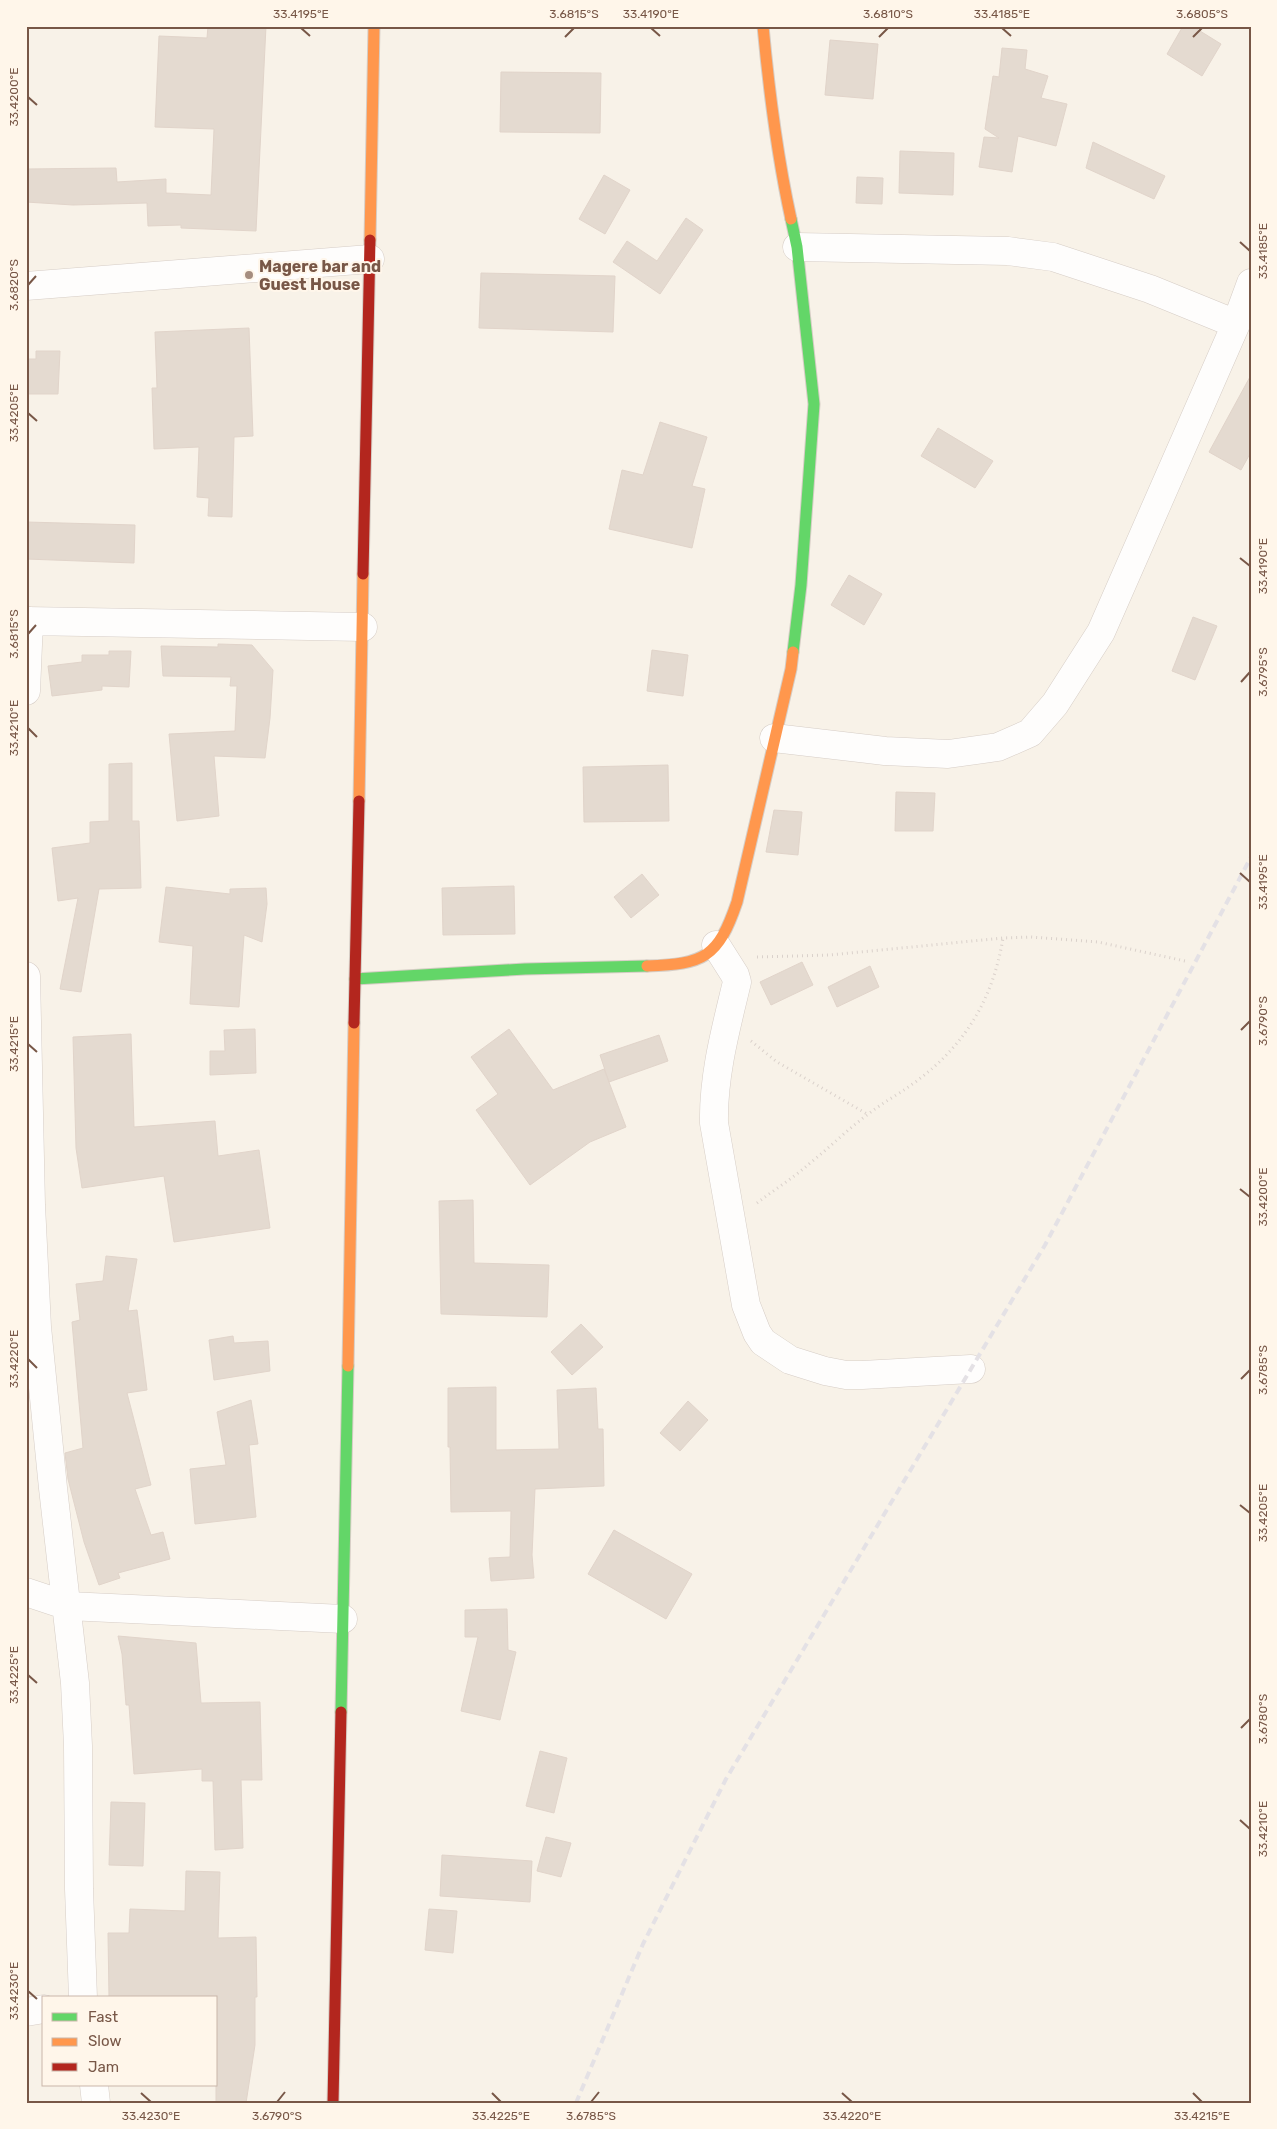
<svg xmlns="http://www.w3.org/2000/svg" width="1277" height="2129" font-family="Rubik,sans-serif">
<rect width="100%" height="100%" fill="#f8f2e8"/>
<!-- building -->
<path fill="#e4dad0" stroke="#e1d4ca" d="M 208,26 L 266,26 L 256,231 L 181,228 L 181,225 L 148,226 L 147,203 L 73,205 L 26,202 L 26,169 L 116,168 L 117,182 L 166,179 L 166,193 L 211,195 L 214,129 L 155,127 L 159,36 L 207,38 Z
M 1183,26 L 1192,26 L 1221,44 L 1202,76 L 1167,54 Z
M 830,40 L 878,44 L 873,99 L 825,95 Z
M 1002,48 L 1027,50 L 1025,69 L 1048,76 L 1041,98 L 1067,104 L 1056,146 L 1018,136 L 1012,172 L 979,167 L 984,137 L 999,138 L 985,129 L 993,76 L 999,77 Z
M 501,72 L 601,73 L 600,133 L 500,132 Z
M 1093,142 L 1165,176 L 1154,199 L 1086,168 Z
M 900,151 L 954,153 L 953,195 L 899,193 Z
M 604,175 L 630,190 L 605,234 L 579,219 Z
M 857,177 L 883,178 L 882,204 L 856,203 Z
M 686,218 L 703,230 L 660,294 L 613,262 L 627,241 L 657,261 Z
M 481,273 L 615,276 L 613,332 L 479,328 Z
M 249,328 L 253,436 L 234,437 L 232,517 L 208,516 L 209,498 L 197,497 L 199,447 L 154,449 L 152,388 L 157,388 L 155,332 Z
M 36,351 L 60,351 L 58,394 L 26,394 L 26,359 L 36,359 Z
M 1251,375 L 1251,452 L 1241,470 L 1209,452 Z
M 660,422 L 707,437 L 692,486 L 705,489 L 692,548 L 609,529 L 622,470 L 643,475 Z
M 938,428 L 993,461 L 975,488 L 921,456 Z
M 26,522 L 135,525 L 134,563 L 26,559 Z
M 849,575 L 882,594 L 864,625 L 831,605 Z
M 1193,617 L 1217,626 L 1195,680 L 1172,671 Z
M 218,644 L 252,645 L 273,670 L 270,718 L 265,758 L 214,756 L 219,816 L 177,821 L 169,734 L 235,731 L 237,686 L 230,686 L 231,677 L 163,676 L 161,646 L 218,647 Z
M 652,650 L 688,655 L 683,696 L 647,691 Z
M 109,651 L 131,651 L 129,687 L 102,686 L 102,690 L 52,696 L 48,666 L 82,662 L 82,655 L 109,655 Z
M 132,763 L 132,821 L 139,821 L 141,888 L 99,889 L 81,992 L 60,989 L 78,898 L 58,901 L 52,848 L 90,843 L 90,822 L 109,821 L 109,764 Z
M 668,765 L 669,821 L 584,822 L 583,767 Z
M 896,792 L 935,793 L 933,831 L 895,831 Z
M 774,810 L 802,812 L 798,855 L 766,852 Z
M 642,874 L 659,895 L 631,918 L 614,897 Z
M 514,886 L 515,934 L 443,935 L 442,888 Z
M 166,887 L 230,894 L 230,889 L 266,888 L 267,904 L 262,942 L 244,935 L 239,1007 L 190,1004 L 193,946 L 159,942 Z
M 802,962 L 813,985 L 771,1005 L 760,982 Z
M 870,966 L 879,987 L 837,1007 L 828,987 Z
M 255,1029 L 256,1073 L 210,1075 L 210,1051 L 225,1051 L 224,1030 Z
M 509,1029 L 553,1090 L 604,1069 L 626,1127 L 590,1142 L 530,1185 L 476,1110 L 498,1094 L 471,1057 Z
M 131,1034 L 134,1127 L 215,1121 L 218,1156 L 259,1150 L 270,1228 L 174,1242 L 164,1176 L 82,1188 L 76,1148 L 73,1037 Z
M 659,1035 L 668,1061 L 609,1082 L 600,1055 Z
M 473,1200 L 474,1263 L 549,1265 L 547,1317 L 441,1314 L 439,1201 Z
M 106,1256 L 137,1259 L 128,1311 L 137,1310 L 147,1390 L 127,1393 L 151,1485 L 135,1489 L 151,1535 L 163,1532 L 170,1559 L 118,1573 L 120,1578 L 99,1585 L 84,1542 L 68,1479 L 65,1453 L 83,1448 L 72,1322 L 80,1320 L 76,1284 L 103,1281 Z
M 581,1324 L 603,1347 L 572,1375 L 551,1352 Z
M 233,1336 L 234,1343 L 268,1341 L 270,1371 L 214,1380 L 209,1340 Z
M 496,1387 L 496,1450 L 559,1449 L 557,1390 L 596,1388 L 598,1429 L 603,1429 L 604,1486 L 535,1489 L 532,1555 L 534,1578 L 491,1581 L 489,1558 L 510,1557 L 511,1511 L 451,1512 L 450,1447 L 448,1447 L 448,1388 Z
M 251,1400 L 258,1444 L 249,1445 L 256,1517 L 195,1524 L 190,1469 L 226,1465 L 217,1412 Z
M 688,1401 L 708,1420 L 680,1451 L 660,1433 Z
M 614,1530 L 692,1574 L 666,1619 L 588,1574 Z
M 507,1609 L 508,1650 L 516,1652 L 500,1720 L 461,1711 L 478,1637 L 465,1637 L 465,1610 Z
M 118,1636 L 196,1643 L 201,1703 L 260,1702 L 262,1780 L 241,1780 L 243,1848 L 215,1850 L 213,1781 L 202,1781 L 202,1769 L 134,1774 L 129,1705 L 126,1705 L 122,1654 Z
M 540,1751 L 567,1758 L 554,1813 L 526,1806 Z
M 111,1802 L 145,1803 L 143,1866 L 109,1865 Z
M 546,1837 L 571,1843 L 561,1877 L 537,1871 Z
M 442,1855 L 532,1861 L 530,1902 L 440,1896 Z
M 186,1871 L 220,1872 L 218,1938 L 256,1937 L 257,1997 L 255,1997 L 255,2045 L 246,2103 L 216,2103 L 216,1998 L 109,1998 L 108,1933 L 129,1933 L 130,1909 L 185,1911 Z
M 429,1909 L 457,1911 L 453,1953 L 425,1950 Z"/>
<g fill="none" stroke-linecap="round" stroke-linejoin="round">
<defs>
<path id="street" d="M 797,247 L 1008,251 L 1053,257 L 1150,289 L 1236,324
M 26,286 L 370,259
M 26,621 L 363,627
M 26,691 L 29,621
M 774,738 L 885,751 L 948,754 L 998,747 L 1030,733 L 1055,704 L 1101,632 L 1236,324 L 1251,283
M 716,945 L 735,975 L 737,982 C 726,1028 713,1075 714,1123 L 746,1305 L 757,1333 L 763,1342 L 790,1360 L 825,1371 L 846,1375 L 862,1375 L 971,1369
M 26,976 L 31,1205 L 37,1327 L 53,1488 L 75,1683 L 78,1746 L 79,1889 L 83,1998
M 26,1592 L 68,1606 L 343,1619
M 26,2012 L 44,2009
M 94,2085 L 96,2103"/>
<path id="fast" d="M 791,219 L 797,247 L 814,404 L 801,585 L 793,652
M 355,979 L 525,969 L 647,966
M 341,1712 L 348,1366"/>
<path id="slow" d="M 763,26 C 769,91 777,155 791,219
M 370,240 L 374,26
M 359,801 L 363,574
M 647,966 C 704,964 718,958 737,902 L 791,669 L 793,652
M 348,1366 L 354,1023"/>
<path id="jam" d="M 363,574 L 370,240
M 354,1023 L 359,801
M 333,2103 L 341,1712"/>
</defs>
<!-- street casing -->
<use href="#street" stroke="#d6cdc6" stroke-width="29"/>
<!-- fast casing -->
<use href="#fast" stroke="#d6cdc5" stroke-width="13"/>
<!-- slow casing -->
<use href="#slow" stroke="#d6cdc5" stroke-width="13"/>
<!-- jam casing -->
<use href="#jam" stroke="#d6cdc5" stroke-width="13"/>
<!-- path -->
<path stroke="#dad1cb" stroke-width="3" stroke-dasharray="1 4" stroke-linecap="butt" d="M 757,957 L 830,955 L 1003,938 L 1031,937 L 1098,942 L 1185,961
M 751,1041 L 777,1062 L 867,1114
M 757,1203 C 774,1190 793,1178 809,1164 C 829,1148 847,1130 867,1115 C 882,1103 899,1094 914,1083 C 965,1046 993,999 1003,938"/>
<!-- street -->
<use href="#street" stroke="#fefdfc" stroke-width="28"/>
<!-- fast -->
<use href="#fast" stroke="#63d668" stroke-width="11"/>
<!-- slow -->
<use href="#slow" stroke="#ff974d" stroke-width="11"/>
<!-- jam -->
<use href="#jam" stroke="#b3261e" stroke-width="11"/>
<!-- rail -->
<path stroke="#e4e1e5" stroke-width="4" stroke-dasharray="8 5" stroke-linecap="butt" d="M 576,2103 L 643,1944 L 726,1779 L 1045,1245 L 1251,857"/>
</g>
<!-- ticks -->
<path fill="none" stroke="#785747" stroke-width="2" d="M 301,28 L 310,36M 651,28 L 660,36M 1002,28 L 1011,36M 565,37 L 574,28M 879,37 L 888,28M 1193,37 L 1202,28M 28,97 L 37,105M 1240,242 L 1250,251M 28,285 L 36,276M 28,413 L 37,421M 1240,558 L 1250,566M 28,634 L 36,625M 1241,682 L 1250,672M 28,728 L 37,737M 1240,873 L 1250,882M 1241,1030 L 1250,1021M 28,1044 L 37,1052M 1240,1189 L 1250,1197M 28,1359 L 37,1368M 1241,1379 L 1250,1370M 1240,1505 L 1250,1513M 28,1675 L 37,1683M 1241,1728 L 1250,1719M 1240,1820 L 1250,1829M 28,1991 L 37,1999M 141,2093 L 151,2102M 492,2093 L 501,2102M 842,2093 L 852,2102M 1193,2093 L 1202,2102M 277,2102 L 285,2092M 591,2102 L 599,2092"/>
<!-- markers -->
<circle fill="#a58d7f" stroke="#fff6ea" stroke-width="2" cx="249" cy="275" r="5"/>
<g text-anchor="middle" stroke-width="4" stroke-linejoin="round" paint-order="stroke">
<!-- poi labels -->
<g font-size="16" font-weight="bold" fill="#785747" stroke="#fff6ea" text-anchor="start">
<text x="259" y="272">Magere bar and<tspan x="259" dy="18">Guest House</tspan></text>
</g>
</g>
<!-- border -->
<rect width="1277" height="2129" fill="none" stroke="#fff6ea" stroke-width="55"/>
<!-- legend -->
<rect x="42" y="1996" width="175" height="90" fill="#fff6ea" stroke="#c9b6a9"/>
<rect x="52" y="2013" width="25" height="8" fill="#63d668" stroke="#c9b6a9"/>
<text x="88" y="2022" font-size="15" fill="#785747">Fast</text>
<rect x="52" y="2038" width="25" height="8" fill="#ff974d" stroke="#c9b6a9"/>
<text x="88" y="2046" font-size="15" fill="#785747">Slow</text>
<rect x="52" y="2063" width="25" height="8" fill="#b3261e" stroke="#c9b6a9"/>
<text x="88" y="2072" font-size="15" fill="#785747">Jam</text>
<rect x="28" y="28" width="1222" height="2074" fill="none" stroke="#785747" stroke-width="2"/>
<g font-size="12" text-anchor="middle" fill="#785747">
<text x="301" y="18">33.4195°E</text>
<text x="574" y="18">3.6815°S</text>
<text x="651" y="18">33.4190°E</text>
<text x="888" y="18">3.6810°S</text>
<text x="1002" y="18">33.4185°E</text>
<text x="1202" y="18">3.6805°S</text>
<text transform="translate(14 97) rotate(-90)" y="4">33.4200°E</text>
<text transform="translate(1263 251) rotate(-90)" y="4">33.4185°E</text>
<text transform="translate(14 285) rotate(-90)" y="4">3.6820°S</text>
<text transform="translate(14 413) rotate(-90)" y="4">33.4205°E</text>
<text transform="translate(1263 566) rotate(-90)" y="4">33.4190°E</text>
<text transform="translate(14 634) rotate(-90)" y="4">3.6815°S</text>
<text transform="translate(1263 672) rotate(-90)" y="4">3.6795°S</text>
<text transform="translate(14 728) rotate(-90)" y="4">33.4210°E</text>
<text transform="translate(1263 882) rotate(-90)" y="4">33.4195°E</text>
<text transform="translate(1263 1021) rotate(-90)" y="4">3.6790°S</text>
<text transform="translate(14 1044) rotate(-90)" y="4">33.4215°E</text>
<text transform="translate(1263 1197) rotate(-90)" y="4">33.4200°E</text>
<text transform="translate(14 1359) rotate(-90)" y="4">33.4220°E</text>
<text transform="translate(1263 1370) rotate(-90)" y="4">3.6785°S</text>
<text transform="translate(1263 1513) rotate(-90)" y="4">33.4205°E</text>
<text transform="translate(14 1675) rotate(-90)" y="4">33.4225°E</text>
<text transform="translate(1263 1719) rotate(-90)" y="4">3.6780°S</text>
<text transform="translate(1263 1829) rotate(-90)" y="4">33.4210°E</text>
<text transform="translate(14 1991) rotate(-90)" y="4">33.4230°E</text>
<text x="151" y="2120">33.4230°E</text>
<text x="277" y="2120">3.6790°S</text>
<text x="501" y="2120">33.4225°E</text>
<text x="591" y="2120">3.6785°S</text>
<text x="852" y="2120">33.4220°E</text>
<text x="1202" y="2120">33.4215°E</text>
</g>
</svg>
